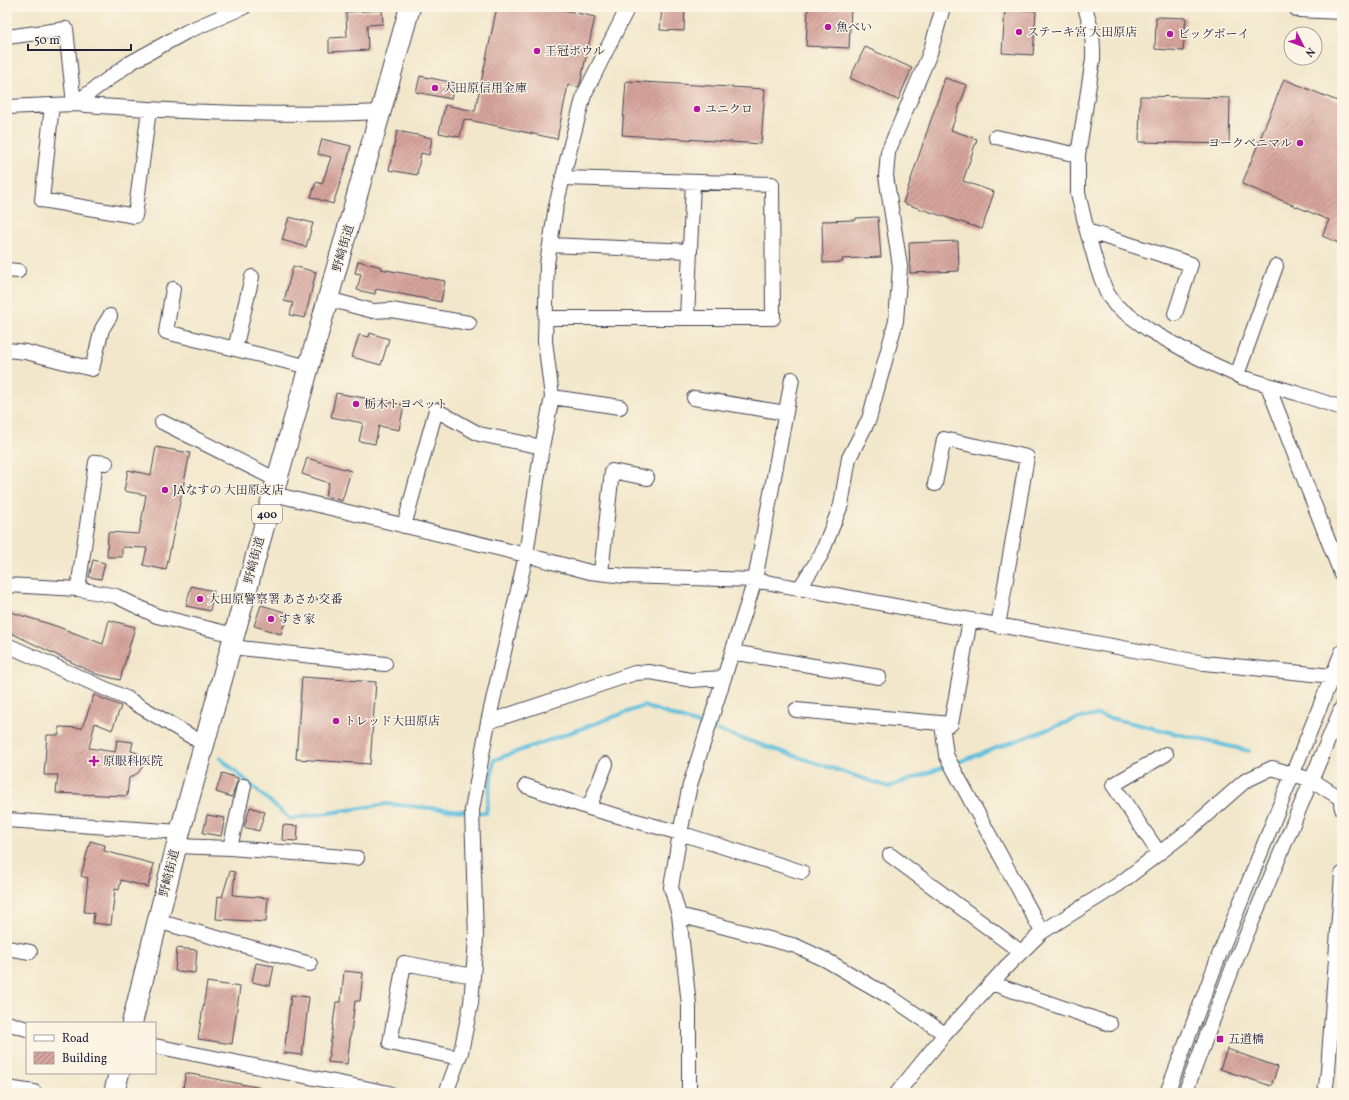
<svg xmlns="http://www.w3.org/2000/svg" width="1349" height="1100" font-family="Vollkorn,'Noto Serif JP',serif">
<defs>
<pattern id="building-hatch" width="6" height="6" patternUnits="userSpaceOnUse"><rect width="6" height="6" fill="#d6a49c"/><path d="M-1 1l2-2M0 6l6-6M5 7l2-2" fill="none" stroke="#ad8580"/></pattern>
</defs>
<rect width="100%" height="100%" fill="#fcf5e5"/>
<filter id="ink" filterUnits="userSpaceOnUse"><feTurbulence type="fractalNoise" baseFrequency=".025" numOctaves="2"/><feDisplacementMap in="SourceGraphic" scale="8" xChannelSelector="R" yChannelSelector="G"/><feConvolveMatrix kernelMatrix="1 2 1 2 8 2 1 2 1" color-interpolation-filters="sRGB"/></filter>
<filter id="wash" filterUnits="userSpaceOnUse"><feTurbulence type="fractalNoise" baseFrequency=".012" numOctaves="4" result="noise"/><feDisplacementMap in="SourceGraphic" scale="16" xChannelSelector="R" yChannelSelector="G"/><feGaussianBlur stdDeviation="0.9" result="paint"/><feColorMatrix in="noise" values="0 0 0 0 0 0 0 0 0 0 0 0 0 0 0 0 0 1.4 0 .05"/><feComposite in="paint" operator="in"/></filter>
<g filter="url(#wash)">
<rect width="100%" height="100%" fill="#f2e7cb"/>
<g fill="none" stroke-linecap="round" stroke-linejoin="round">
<!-- stream -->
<path stroke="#60c0de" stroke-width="4" d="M 220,758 L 290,819 L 387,804 L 486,813 L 494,760 L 644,706 L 889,787 L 1076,719 L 1098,715 L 1249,751"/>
</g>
<g id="blocks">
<!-- building -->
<path fill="url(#building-hatch)" d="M 497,7 L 550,7 L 595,17 L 580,84 L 578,87 L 568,85 L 557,139 L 464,119 L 460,137 L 439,133 L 445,105 L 475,111 Z
M 662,7 L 685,7 L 684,31 L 660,30 Z
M 808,7 L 851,8 L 849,48 L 806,46 Z
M 1005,9 L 1036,11 L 1033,55 L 1002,53 Z
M 382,10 L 383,24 L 367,25 L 368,50 L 329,52 L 329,38 L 347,37 L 346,12 Z
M 1156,17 L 1186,18 L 1183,51 L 1155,49 Z
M 865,47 L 912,68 L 898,100 L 850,78 Z
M 420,76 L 455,83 L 451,99 L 416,92 Z
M 945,78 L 967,85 L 951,130 L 977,139 L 963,181 L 994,192 L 982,229 L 903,203 Z
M 1284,79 L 1342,103 L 1342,244 L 1322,236 L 1329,220 L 1242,184 Z
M 626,81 L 765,89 L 761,144 L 622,135 Z
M 1140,96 L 1230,98 L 1229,144 L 1139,142 Z
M 397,131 L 432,138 L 429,155 L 421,153 L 417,175 L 389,170 Z
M 322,139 L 351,146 L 347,162 L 333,204 L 311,197 L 316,182 L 322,184 L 331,157 L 318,154 Z
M 289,217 L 313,223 L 306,247 L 282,240 Z
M 878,217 L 881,257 L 842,259 L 843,262 L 823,263 L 822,221 L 856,220 L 856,218 Z
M 958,241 L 959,271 L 910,273 L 909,243 Z
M 358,261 L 382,267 L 381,269 L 445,281 L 441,302 L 376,289 L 375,294 L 357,290 L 361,274 L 355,273 Z
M 293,266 L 316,272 L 305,318 L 290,315 L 293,303 L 284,301 Z
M 370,333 L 389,339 L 381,365 L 352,357 L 359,335 L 369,337 Z
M 336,393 L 404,405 L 399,430 L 379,426 L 375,444 L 359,441 L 363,423 L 331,417 Z
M 156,447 L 190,453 L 166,570 L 143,565 L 147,548 L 122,547 L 122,557 L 107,557 L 108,532 L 139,534 L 146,495 L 124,491 L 128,470 L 151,475 Z
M 307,458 L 351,471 L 342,501 L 325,496 L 329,483 L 302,474 Z
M 93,560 L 105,563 L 101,579 L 89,577 Z
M 191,586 L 214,591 L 210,611 L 186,606 Z
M 261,605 L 288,613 L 281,634 L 254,626 Z
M 7,611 L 56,626 L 103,644 L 109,620 L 135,627 L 120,680 L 96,674 L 7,631 Z
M 302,677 L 376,682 L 370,764 L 296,759 Z
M 94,695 L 121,706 L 112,730 L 95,723 L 89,748 L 115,752 L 117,740 L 133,742 L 131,751 L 138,753 L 142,757 L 143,766 L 138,773 L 129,778 L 127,796 L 56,793 L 58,775 L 44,775 L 47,735 L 59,735 L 59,727 L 82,728 Z
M 222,773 L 238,778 L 232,797 L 216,792 Z
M 250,807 L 265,812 L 259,831 L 244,827 Z
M 207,815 L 225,818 L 221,836 L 203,833 Z
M 283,825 L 298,826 L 297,841 L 282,840 Z
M 90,841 L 105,845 L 104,851 L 154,864 L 148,887 L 121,880 L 119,890 L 115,889 L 111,925 L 93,923 L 94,913 L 84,912 L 88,878 L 81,876 Z
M 230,871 L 235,872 L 233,895 L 268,898 L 266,922 L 216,919 L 218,896 L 222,897 Z
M 177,948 L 197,950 L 195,973 L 175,971 Z
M 256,963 L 274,966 L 270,986 L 252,982 Z
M 344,971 L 363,973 L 360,1001 L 355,1001 L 347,1064 L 328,1062 L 336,1002 L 341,1002 Z
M 207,982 L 240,987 L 232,1044 L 198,1039 Z
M 291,995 L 309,997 L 302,1055 L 284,1053 Z
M 1227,1049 L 1278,1067 L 1271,1086 L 1220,1069 Z
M 186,1073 L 261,1088 L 260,1093 L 182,1093 Z"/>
</g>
</g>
<g filter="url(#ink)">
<use href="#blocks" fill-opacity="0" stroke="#414051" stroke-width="1"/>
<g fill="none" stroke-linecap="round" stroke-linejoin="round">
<defs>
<path id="minor" d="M 1085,7 C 1091,25 1094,40 1093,59 L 1078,155 L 1078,193 L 1087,231 L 1098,270 L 1106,291 L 1115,305 L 1149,330 L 1197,357 L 1241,377 L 1296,393 L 1342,408
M 7,37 L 66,29 L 74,104 C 176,112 279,117 382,112
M 52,105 L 42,200 L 135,216 L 149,110
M 7,107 L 74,104 L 130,63 L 186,32 L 244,7
M 996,137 L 1078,155
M 1087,231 L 1191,264 L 1175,314
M 550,245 L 690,251
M 7,270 L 18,271
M 173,289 L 166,332 L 309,367
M 328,299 L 373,311 L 391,310 L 469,323
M 546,318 L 773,318 L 772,184 L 563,178
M 687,318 L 693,182
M 235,349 L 252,277
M 7,350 L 26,352 L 92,369 L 102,329 L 110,316
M 1237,375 L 1276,266
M 1268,386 L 1342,576
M 552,397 L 620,407
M 694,398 L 786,413
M 162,422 L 277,480
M 935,484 L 944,439 L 1027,457 L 998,626
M 273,494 L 526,555 L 590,572 L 625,576 L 755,580 L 1204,663 L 1342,677
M 404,526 L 436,410 L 479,434 L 542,447
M 601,573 L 612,471 L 647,478
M 7,585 L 78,589 L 116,596 L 157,616 L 234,635
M 78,589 L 96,462 L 106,463
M 799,589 L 821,555 L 841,505 L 849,458 L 869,419 L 896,321 L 900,266 L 886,176 L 888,152 L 930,53 L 943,7
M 7,645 L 126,698 L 204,744
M 231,647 L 385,664
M 732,652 L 879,677
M 796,710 L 951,724 L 970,620
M 488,722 L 635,673 L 650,672 L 691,680 L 723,678
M 942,724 L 946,755 L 1042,932
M 526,786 L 589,808 L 680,833 L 802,872
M 589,808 L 606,764
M 7,820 L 180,832
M 176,846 L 230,848 L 357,858
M 230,848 L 244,786
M 1159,853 L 1113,785 L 1166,754
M 890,855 L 1021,952
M 679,915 L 796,946 L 826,960 L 895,1000 L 945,1034
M 157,921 L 310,964
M 7,948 L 30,952
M 991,983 L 1110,1024
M 7,1023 L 27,1029
M 155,1046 L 389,1093
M 459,1058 L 390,1043 L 404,963 L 473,976
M 7,1088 L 34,1092
M 446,1093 L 461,1052 L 471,1003 L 476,938 L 472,810 L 488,722 L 526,555 L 542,447 L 552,397 L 545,341 L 547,264 L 556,206 L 571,144 L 584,95 L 628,7
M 689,1093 L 689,1005 L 679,915 L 671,887 L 680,833 L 690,785 L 755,580 L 792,379
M 897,1093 L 945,1034 L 1007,966 L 1042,932 L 1119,884 L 1188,831 L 1245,781 L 1272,768 L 1312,780 L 1340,798 L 1342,809
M 1167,1093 L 1220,953 L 1342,652
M 1185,1093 L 1233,967 L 1342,707
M 1325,1093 L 1328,1071 L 1342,874"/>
<path id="highway" d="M 1299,7 L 1342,9
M 132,1023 L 180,832 L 273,494 L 410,7
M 114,1093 L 119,1073"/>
</defs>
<!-- minor casing -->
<use href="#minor" stroke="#414051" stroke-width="16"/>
<!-- highway casing -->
<use href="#highway" stroke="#414051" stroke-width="22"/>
<!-- minor -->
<use href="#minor" stroke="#fff" stroke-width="14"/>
<!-- highway -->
<use href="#highway" stroke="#fff" stroke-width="20"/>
</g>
</g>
<!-- markers -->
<g fill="#b5179e" stroke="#fcf5e5" stroke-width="1.5">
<circle cx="828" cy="27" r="4"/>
<circle cx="1019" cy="32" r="4"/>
<circle cx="1170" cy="34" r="4"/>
<circle cx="537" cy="51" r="4"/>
<circle cx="435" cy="88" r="4"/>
<circle cx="697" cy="109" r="4"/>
<circle cx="1300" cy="143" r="4"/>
<circle cx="356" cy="404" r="4"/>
<circle cx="165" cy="490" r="4"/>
<circle cx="200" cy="599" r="4"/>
<circle cx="271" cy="619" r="4"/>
<circle cx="336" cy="721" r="4"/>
<path d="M92 755h4v4h4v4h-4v4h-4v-4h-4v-4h4z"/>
<rect x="1216" y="1035" width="8" height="8" rx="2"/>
</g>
<g text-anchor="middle" stroke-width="3" stroke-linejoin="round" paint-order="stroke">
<!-- shield labels -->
<rect fill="#fcf5e5" stroke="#63616e" stroke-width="1" x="252" y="505" width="30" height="18" rx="3"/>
<g font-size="11" font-weight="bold" fill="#22223b">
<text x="267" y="518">400</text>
</g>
<!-- poi labels -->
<g font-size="12" fill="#22223b" stroke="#fcf5e5" text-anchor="start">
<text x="836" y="31">魚べい</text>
<text x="1027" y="36">ステーキ宮 大田原店</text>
<text x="1178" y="38">ビッグボーイ</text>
<text x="545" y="55">王冠ボウル</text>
<text x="443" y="92">大田原信用金庫</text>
<text x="705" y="113">ユニクロ</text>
<text x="1292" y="147" text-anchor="end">ヨークベニマル</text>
<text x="364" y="408">栃木トヨペット</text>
<text x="173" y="494">JAなすの 大田原支店</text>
<text x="208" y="603">大田原警察署 あさか交番</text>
<text x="279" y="623">すき家</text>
<text x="344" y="725">トレッド大田原店</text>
<text x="103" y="765">原眼科医院</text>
<text x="1228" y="1043">五道橋</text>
</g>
<!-- street labels -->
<g font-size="12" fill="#22223b" stroke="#fcf5e5">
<text transform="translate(343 248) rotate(-74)" y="4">野崎街道</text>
<text transform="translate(254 560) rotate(-75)" y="4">野崎街道</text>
<text transform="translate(169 873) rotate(-76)" y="4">野崎街道</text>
</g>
</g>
<!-- margin -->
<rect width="1349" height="1100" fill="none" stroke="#fcf5e5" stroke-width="24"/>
<!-- legend -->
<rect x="26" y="1022" width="130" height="52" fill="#fcf5e5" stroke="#a5a1a1"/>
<rect x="34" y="1035" width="20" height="6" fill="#ffffff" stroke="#a5a1a1"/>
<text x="62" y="1042" font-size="12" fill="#22223b">Road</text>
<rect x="34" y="1052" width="20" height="12" fill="url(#building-hatch)" stroke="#a5a1a1"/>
<text x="62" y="1062" font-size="12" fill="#22223b">Building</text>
<!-- north arrow -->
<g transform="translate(1303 46) rotate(132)"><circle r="19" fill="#fcf5e5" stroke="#a5a1a1"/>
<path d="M0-3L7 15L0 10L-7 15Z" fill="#b5179e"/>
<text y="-6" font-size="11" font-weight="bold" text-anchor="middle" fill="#22223b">N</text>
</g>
<!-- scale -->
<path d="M28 44v6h103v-6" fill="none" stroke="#22223b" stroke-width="2"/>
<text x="34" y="44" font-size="12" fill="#22223b" stroke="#fcf5e5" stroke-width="3" paint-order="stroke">50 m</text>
</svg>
